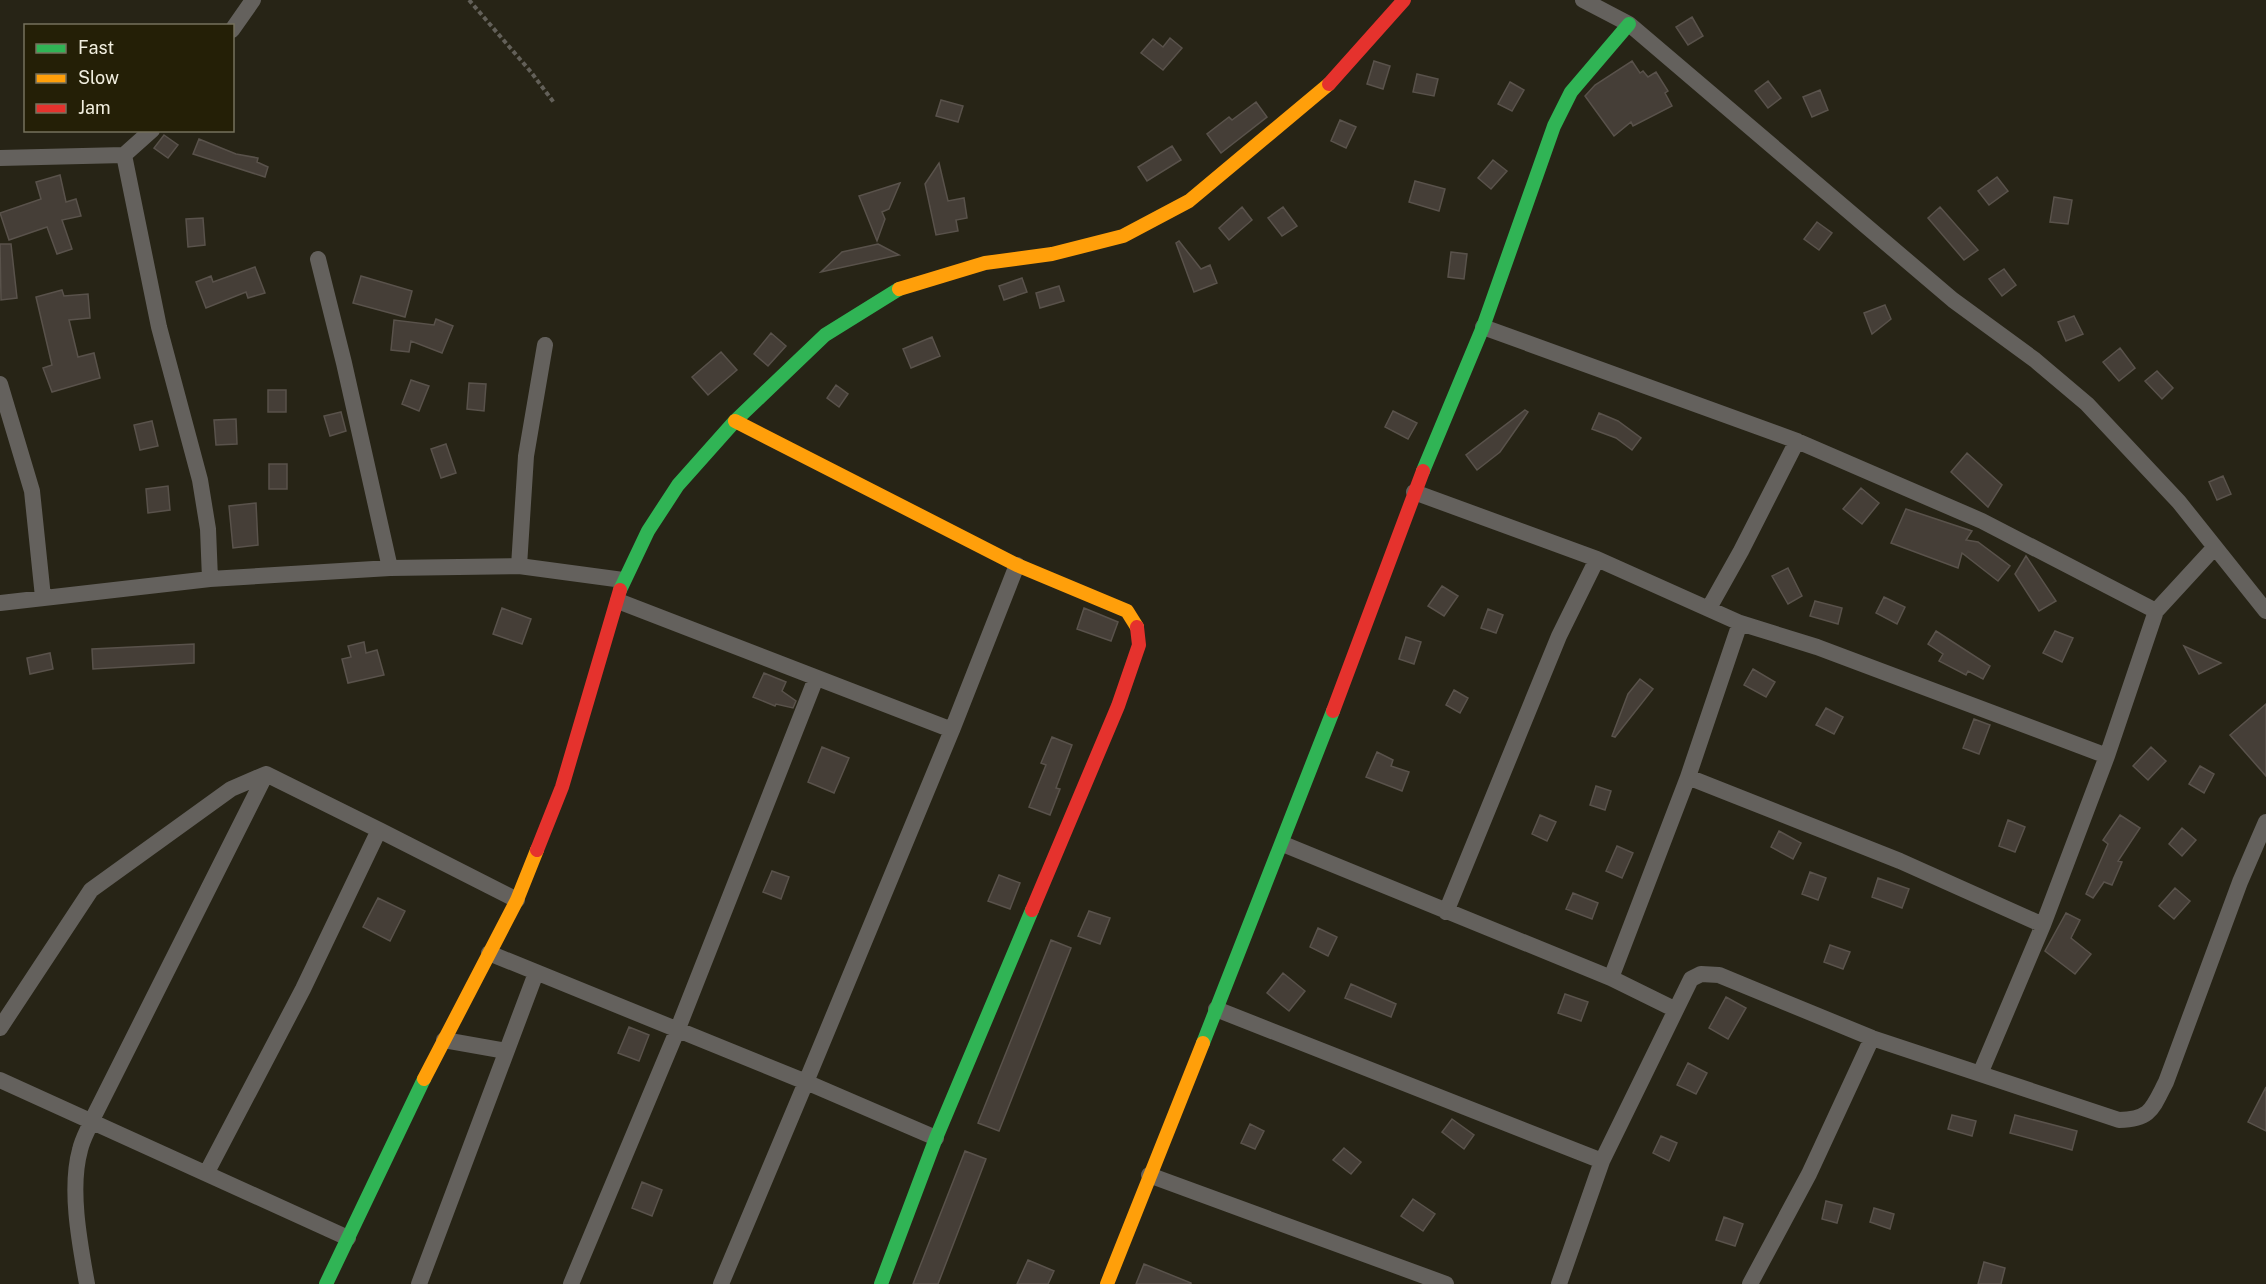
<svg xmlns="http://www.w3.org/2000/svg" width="2266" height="1284" font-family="'Public Sans',sans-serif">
<rect width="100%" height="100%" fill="#272416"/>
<!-- building -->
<path fill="#453e37" stroke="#59524b" stroke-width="1.5" d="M 1692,17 L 1703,36 L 1688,45 L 1676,27 Z
M 1170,38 L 1182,48 L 1163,70 L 1141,53 L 1153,39 L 1163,47 Z
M 1374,61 L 1390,66 L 1383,89 L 1367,84 Z
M 1632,61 L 1640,73 L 1643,71 L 1648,77 L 1656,72 L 1668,91 L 1665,93 L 1672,106 L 1633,126 L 1631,122 L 1614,136 L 1585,96 L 1595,85 Z
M 1417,74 L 1438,79 L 1434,96 L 1413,92 Z
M 1768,81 L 1781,98 L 1768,108 L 1755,91 Z
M 1510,82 L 1524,90 L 1512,111 L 1498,104 Z
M 1820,90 L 1828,110 L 1812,117 L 1803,97 Z
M 941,100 L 963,106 L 958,122 L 936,116 Z
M 1256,102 L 1267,117 L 1221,153 L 1207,134 L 1229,117 L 1232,120 Z
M 1340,120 L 1356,127 L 1346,148 L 1331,141 Z
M 164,135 L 178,145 L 168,158 L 154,148 Z
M 199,139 L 236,154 L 258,158 L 257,162 L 268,167 L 265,177 L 193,154 Z
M 1172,146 L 1181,160 L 1147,181 L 1138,167 Z
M 1493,160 L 1507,171 L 1491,189 L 1478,178 Z
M 939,163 L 948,201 L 964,198 L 967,218 L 956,220 L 958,231 L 936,235 L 925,184 Z
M 60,175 L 66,202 L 76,199 L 81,216 L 62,220 L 72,249 L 57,254 L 47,227 L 9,240 L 0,213 L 41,199 L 36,182 Z
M 1997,177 L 2008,191 L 1989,205 L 1978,191 Z
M 1415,181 L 1445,189 L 1439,211 L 1409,202 Z
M 900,183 L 889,209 L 882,212 L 885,219 L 877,241 L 859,196 Z
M 2054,197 L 2072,200 L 2068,224 L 2050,222 Z
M 1242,207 L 1252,220 L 1229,240 L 1219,228 Z
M 1283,207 L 1297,226 L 1282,236 L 1268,218 Z
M 1940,207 L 1978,250 L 1964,260 L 1928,218 Z
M 203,218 L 205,245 L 188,247 L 186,219 Z
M 1817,222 L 1832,233 L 1819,250 L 1804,239 Z
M 1179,241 L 1201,269 L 1210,265 L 1217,283 L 1194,292 L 1176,243 Z
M 0,244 L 11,244 L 17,298 L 1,300 Z
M 878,244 L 899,255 L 821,272 L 842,252 Z
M 1451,252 L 1467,254 L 1464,279 L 1448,277 Z
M 255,267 L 265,293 L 248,298 L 246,292 L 206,308 L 196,282 L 211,276 L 213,282 Z
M 2004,269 L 2016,285 L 2002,296 L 1989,279 Z
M 361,276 L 412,291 L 405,317 L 353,303 Z
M 1022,278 L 1027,292 L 1004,300 L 999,286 Z
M 1059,286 L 1064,301 L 1040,308 L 1036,293 Z
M 62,290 L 64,296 L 88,294 L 90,318 L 69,320 L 78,357 L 94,353 L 100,378 L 52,392 L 43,368 L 52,365 L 36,297 Z
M 1885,305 L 1891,319 L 1872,334 L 1864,313 Z
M 2074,316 L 2083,334 L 2066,341 L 2058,322 Z
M 436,319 L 453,326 L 442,353 L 411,341 L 409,352 L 391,350 L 394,320 L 434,325 Z
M 771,333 L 786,346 L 768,366 L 754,354 Z
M 932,337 L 940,356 L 911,368 L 903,349 Z
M 2120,348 L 2135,368 L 2119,381 L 2103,362 Z
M 721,352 L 737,370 L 708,395 L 692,377 Z
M 2157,371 L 2173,388 L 2162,399 L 2145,381 Z
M 411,380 L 429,386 L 419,411 L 402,404 Z
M 469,383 L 486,384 L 484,411 L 467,409 Z
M 836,385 L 848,394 L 839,407 L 827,398 Z
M 268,390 L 286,390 L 286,412 L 268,412 Z
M 1525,410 L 1528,412 L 1500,452 L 1477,470 L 1466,455 Z
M 1393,411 L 1417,423 L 1408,439 L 1385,427 Z
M 341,412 L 346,431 L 330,436 L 324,416 Z
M 1599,413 L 1618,421 L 1641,438 L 1632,450 L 1616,438 L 1592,429 Z
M 236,419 L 237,444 L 216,445 L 214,420 Z
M 152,421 L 158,446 L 140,450 L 134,425 Z
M 446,444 L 456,473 L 441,478 L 431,449 Z
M 1967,453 L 2002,485 L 1988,507 L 1951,472 Z
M 269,464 L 287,464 L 287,489 L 269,489 Z
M 2223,476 L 2231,494 L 2217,500 L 2209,482 Z
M 168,486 L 170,510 L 148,513 L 146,489 Z
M 1861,488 L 1879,503 L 1862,524 L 1843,509 Z
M 256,503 L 258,545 L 233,548 L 229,506 Z
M 1906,509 L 1972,531 L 1966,540 L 1978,542 L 2010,566 L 1998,581 L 1962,553 L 1958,568 L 1891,543 Z
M 2026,556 L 2056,601 L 2039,611 L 2015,574 Z
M 1788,568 L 1802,596 L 1788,604 L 1772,576 Z
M 1442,586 L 1458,596 L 1444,616 L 1428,606 Z
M 1884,597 L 1905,607 L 1897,624 L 1876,613 Z
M 1815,601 L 1842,608 L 1838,624 L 1810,616 Z
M 502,608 L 531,619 L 522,644 L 493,634 Z
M 1084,608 L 1118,622 L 1111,641 L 1077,629 Z
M 1488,609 L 1503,615 L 1496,633 L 1481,628 Z
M 1936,631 L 1990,666 L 1983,679 L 1968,671 L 1966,675 L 1939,661 L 1943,654 L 1928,644 Z
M 2055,631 L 2073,638 L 2062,662 L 2043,653 Z
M 1406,637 L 1421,642 L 1414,664 L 1399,659 Z
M 364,642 L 366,653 L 377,650 L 384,675 L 348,683 L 342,659 L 351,657 L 348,646 Z
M 194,644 L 194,663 L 93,669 L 92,649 Z
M 2184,646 L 2221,663 L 2199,674 Z
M 50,653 L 53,669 L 30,674 L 27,658 Z
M 1753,669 L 1775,682 L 1766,697 L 1744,685 Z
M 764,673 L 786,682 L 782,691 L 796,701 L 793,708 L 776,704 L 775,706 L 753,697 Z
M 1640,679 L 1653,689 L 1615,737 L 1612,736 L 1628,694 Z
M 1454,690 L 1468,698 L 1460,713 L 1446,705 Z
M 2266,704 L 2266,776 L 2230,735 Z
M 1826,708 L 1843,717 L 1834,734 L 1816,725 Z
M 1974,719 L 1990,725 L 1979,754 L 1963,748 Z
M 1052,737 L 1072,745 L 1056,788 L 1060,789 L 1050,815 L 1029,807 L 1046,765 L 1041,763 Z
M 822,747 L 849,758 L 834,793 L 808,782 Z
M 2151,747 L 2166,761 L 2148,780 L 2133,766 Z
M 1377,752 L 1393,760 L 1391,766 L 1409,772 L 1402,791 L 1366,777 Z
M 2200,766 L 2214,774 L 2204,793 L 2189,784 Z
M 1596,786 L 1611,791 L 1605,810 L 1590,805 Z
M 1540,815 L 1556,822 L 1547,841 L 1532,834 Z
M 2120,815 L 2140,828 L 2118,861 L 2122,862 L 2112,885 L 2104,882 L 2093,898 L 2086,894 L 2108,844 L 2103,840 Z
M 2008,820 L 2025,827 L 2015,852 L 1999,846 Z
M 2182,828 L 2196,840 L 2182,856 L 2169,844 Z
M 1779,831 L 1801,843 L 1793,859 L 1771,847 Z
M 1617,846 L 1633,853 L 1622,878 L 1606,871 Z
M 772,871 L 789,877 L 781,899 L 763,892 Z
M 1810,872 L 1826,878 L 1818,900 L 1802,894 Z
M 999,875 L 1020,883 L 1010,909 L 988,901 Z
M 1878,878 L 1909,889 L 1902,908 L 1872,897 Z
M 2175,888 L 2190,901 L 2174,919 L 2159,906 Z
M 1573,893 L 1598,903 L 1592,919 L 1566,909 Z
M 378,898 L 405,911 L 390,941 L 363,927 Z
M 1089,911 L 1110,918 L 1100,944 L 1078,936 Z
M 2066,913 L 2080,920 L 2071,938 L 2091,954 L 2075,974 L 2045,951 Z
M 1318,928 L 1337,937 L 1328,956 L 1310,947 Z
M 1051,940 L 1071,948 L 999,1131 L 978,1123 Z
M 1830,945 L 1850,952 L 1843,969 L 1824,962 Z
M 1283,973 L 1305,991 L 1289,1011 L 1267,993 Z
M 1351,984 L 1396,1004 L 1391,1017 L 1345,998 Z
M 1565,994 L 1588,1002 L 1581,1021 L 1558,1013 Z
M 1726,997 L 1746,1008 L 1728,1039 L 1709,1028 Z
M 629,1027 L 649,1035 L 639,1061 L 618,1053 Z
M 1688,1063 L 1707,1073 L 1696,1094 L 1677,1085 Z
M 2266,1087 L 2266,1131 L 2248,1122 Z
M 1952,1115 L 1976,1121 L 1972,1136 L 1948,1129 Z
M 2015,1115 L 2077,1131 L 2072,1150 L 2010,1133 Z
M 1452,1119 L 1474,1135 L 1464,1149 L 1442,1132 Z
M 1250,1124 L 1264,1131 L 1255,1149 L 1241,1143 Z
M 1661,1136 L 1677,1143 L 1669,1161 L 1653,1153 Z
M 1344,1148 L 1361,1162 L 1351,1174 L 1333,1160 Z
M 965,1151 L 986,1159 L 938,1284 L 913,1284 Z
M 642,1182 L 662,1190 L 652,1216 L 632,1208 Z
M 1413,1199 L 1435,1214 L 1423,1231 L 1401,1216 Z
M 1826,1201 L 1842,1205 L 1837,1223 L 1822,1219 Z
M 1874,1208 L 1894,1214 L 1890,1229 L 1870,1222 Z
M 1724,1217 L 1743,1224 L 1735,1246 L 1716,1240 Z
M 1028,1260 L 1054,1271 L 1048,1284 L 1017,1284 Z
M 1984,1262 L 2005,1268 L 2001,1284 L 1978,1284 Z
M 1144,1264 L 1191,1283 L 1191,1284 L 1136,1284 Z"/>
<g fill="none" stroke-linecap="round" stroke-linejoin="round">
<!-- path -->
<path stroke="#636059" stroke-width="4" stroke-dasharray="4.5 3" stroke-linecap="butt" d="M 469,0 L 531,72 L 555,104"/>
<!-- street -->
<path stroke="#64615d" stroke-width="16" d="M 1583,0 L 1629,24 L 1953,300 L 2035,360 L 2087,404 L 2179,502 L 2266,611
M 232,30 L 253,0
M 124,155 L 159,327 L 200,480 L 208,529 L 210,579
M 0,158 L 124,155 L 152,130
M 318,259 L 344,363 L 390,568
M 1483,327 L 1797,441 L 1982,521 L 2156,611
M 0,384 L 32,491 L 43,597
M 1414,492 L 1597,559
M 519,566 L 526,456 L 545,345
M 618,601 L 952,730 L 806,1082 L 936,1138
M 0,603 L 210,579 L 390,568 L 519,566 L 623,580
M 1709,608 L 1741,551 L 1797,441
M 952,730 L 1017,565
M 1688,777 L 1900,861 L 2043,925
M 1283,844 L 1611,978 L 1674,1009
M 1446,912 L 1559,636 L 1597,559 L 1740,623 L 1817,647 L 2107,756
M 489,953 L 806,1082 L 721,1284
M 1611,978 L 1688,777 L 1740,623
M 1216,1009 L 1602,1161
M 0,1028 L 91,890 L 231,789 L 266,774 L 379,830
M 444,1040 L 506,1051
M 1980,1074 L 2043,925 L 2107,756 L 2156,611 L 2214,548
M 0,1080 L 348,1238
M 207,1172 L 303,989 L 379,830 L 517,900
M 1149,1175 L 1446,1284
M 87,1284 C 80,1245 69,1189 80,1150 C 82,1140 88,1130 92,1120 L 266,774
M 419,1284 L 536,973
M 571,1284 L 677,1031 L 816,678
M 1559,1284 L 1602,1161 L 1691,979 L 1701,974 L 1719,975 L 1872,1038 L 2119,1120 C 2151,1119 2152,1109 2166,1082 L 2240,882 L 2266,822
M 1750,1284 L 1809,1174 L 1872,1038"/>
<!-- fast -->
<path stroke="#30b455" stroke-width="14" d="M 1423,471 L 1483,327 L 1554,126 L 1571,92 L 1629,24
M 620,590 L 648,531 L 678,485 L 735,421 L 825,335 L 899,289
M 1203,1043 L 1333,711
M 326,1284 L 424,1079
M 881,1284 L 936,1138 L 1032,910"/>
<!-- slow -->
<path stroke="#ff9f0a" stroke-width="14" d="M 899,289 L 985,263 L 1052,254 L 1123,236 L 1189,201 L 1329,84
M 735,421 L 1017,565 L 1127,611 L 1137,627
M 424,1079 L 517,900 L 537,850
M 1107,1284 L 1203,1043"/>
<!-- jam -->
<path stroke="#e5322d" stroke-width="14" d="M 1329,84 L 1404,0
M 1333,711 L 1423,471
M 537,850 L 562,787 L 620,590
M 1032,910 L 1118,706 L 1139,645 L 1137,627"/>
</g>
<!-- legend -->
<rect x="24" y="24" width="210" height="108" fill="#241f06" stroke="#76725d" stroke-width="1.5"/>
<rect x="36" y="44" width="30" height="9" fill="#30b455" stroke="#76725d" stroke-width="1.5"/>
<text x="78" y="54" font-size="18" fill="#f1eedf">Fast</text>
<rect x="36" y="74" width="30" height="9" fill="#ff9f0a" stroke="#76725d" stroke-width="1.5"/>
<text x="78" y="84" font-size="18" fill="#f1eedf">Slow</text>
<rect x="36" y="104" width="30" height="9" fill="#e5322d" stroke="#76725d" stroke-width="1.5"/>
<text x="78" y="114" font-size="18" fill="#f1eedf">Jam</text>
</svg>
